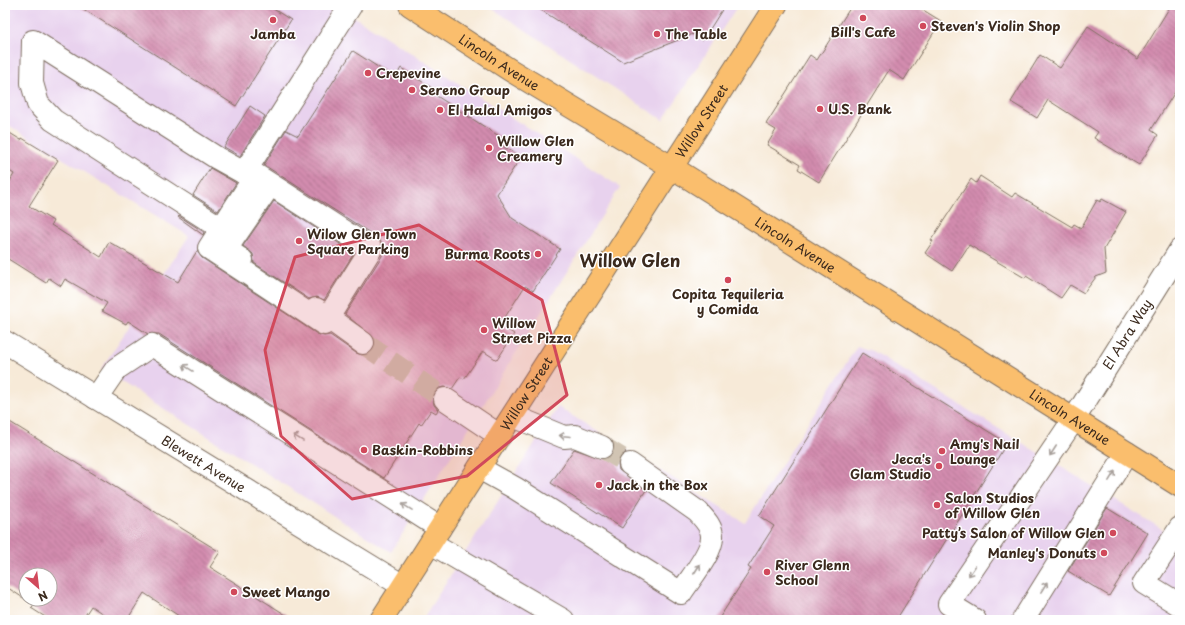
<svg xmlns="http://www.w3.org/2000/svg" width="1185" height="625" font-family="'Playpen Sans',sans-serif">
<defs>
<pattern id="building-back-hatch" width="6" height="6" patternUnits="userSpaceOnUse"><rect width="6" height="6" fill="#d38caf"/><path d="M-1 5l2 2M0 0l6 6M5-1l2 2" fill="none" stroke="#ac738e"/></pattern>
</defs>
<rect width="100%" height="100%" fill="#fff"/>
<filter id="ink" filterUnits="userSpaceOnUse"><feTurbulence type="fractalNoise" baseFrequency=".025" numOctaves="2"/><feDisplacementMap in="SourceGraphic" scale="8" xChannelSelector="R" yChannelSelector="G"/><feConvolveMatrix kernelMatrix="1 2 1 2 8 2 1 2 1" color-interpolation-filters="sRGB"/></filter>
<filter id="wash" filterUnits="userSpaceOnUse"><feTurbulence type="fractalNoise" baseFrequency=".012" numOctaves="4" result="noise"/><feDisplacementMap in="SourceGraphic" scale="16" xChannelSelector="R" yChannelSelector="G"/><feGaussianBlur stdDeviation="0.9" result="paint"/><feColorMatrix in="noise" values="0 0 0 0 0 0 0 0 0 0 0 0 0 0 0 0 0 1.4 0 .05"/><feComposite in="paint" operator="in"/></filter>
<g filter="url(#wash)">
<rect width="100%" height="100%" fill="#f7ead8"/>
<!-- built -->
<path fill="#e8d2ee" d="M 5,5 L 336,5 L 620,187 L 391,552 L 101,369 L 189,236 L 5,123 Z
M 487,5 L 738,5 L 663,120 Z
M 857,346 L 872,351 L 1180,540 L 1180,620 L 422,620 L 558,407 L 745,523 Z"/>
<g id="blocks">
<!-- building -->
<path fill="url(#building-back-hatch)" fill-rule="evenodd" d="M 77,5 L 267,5 L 291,20 L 236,106 Z
M 533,5 L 725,5 L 703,40 L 693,34 L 623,62 Z
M 852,5 L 915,5 L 941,21 L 904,80 L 889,70 L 819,182 L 798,169 L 800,165 L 767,145 L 776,130 L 766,124 L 810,55 L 817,60 Z
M 1171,5 L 1180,5 L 1180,84 L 1151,130 L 1158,135 L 1139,165 L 1094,138 L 1098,132 L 1048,100 L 1037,118 L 1011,102 L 1040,55 L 1060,68 L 1088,26 L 1138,59 Z
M 353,51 L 395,78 L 401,68 L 435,90 L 432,93 L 502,138 L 498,143 L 521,157 L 497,194 L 512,218 L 560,249 L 533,291 L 525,286 L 500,325 L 514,334 L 497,360 L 483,351 L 464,379 L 460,377 L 452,389 L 445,387 L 439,388 L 435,392 L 433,399 L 434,405 L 438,410 L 436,413 L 431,410 L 421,425 L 419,423 L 384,478 L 159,334 L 148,334 L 128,321 L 126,324 L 102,311 L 107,303 L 65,279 L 61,286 L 49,278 L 46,283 L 5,257 L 5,190 L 14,174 L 5,168 L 5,130 L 21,140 L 22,138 L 58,160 L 29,206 L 53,221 L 51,225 L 101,257 L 109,242 L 178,282 L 197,251 L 202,258 L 317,334 L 324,336 L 330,335 L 356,353 L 362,355 L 368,354 L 373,351 L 375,345 L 374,338 L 345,314 L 382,256 L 383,249 L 382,243 L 378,238 L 264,165 L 286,130 L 298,136 Z
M 250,106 L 265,116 L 240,156 L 224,147 Z
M 210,168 L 236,183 L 218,211 L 193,195 Z
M 980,176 L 1012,197 L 1015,193 L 1072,227 L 1074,224 L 1081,228 L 1097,200 L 1100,202 L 1102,199 L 1126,212 L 1104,249 L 1106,273 L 1096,277 L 1084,293 L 1070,285 L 1061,298 L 1026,276 L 1025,278 L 969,245 L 952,271 L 925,253 L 933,241 L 931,240 L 971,179 L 976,183 Z
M 274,201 L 354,253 L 324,300 L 317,297 L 309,299 L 254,263 L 253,254 L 243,246 Z
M 179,216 L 204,232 L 203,235 L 178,217 Z
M 862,353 L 1007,443 L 896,620 L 718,620 L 751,569 L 748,567 L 774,526 L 759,516 Z
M 5,419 L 220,552 L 210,567 L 294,620 L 185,620 L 144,593 L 127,620 L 112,620 L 91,606 L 82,620 L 50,620 L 31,608 L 34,605 L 5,586 ZM 26,575 L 50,575 L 50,599 L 26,599 Z
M 614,445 L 626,452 L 620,457 L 618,463 L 619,470 L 646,490 L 622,528 L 551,483 L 574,449 L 603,459 L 609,457 L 613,452 Z
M 1107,508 L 1148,533 L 1109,596 L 1068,571 Z"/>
</g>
</g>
<g filter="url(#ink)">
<use href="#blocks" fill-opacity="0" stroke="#7d6d5f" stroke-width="1"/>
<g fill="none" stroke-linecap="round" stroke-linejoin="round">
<!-- minor-tunnel -->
<path stroke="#d1c4b3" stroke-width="22" stroke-dasharray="22 11" stroke-linecap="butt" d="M 363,343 L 445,399
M 602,447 L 630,464"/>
<defs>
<g id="minor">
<path d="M 256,175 L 371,249 L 324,324 L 209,248 Z"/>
<path d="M 255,180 L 244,173 L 351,5"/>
<path d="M 221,228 L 53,120 L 38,104 L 32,83 L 33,41 L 217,158 L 244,173"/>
<path d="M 242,260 L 226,249 L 268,188"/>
<path d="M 316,309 L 363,343"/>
<path id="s1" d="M 5,342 L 403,586"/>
<path d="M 96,398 L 116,369 L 152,345 L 440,528"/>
<path d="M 445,399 L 500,436"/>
<path d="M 513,416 L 564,437 L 575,436 L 602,447"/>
<path d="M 479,468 L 515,488 L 681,593 C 690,579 713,552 712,536 C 712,526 704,519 698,512 L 630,464"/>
<path d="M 1180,528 L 1144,583 L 1180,605"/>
<path d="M 431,543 L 563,620"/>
<path id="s2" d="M 975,620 L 949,604 L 1074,419 L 1180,250"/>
<path d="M 1023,620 L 1127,453"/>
</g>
<g id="major">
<path id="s3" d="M 410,5 L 510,70 L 673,168 L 1180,486"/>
<path id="s4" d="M 381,620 L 776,5"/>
</g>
</defs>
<!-- minor casing -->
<use href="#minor" stroke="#7d6d5f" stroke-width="24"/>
<!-- major casing -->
<use href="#major" stroke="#7d6d5f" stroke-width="24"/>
<!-- minor -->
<use href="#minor" stroke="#fff" stroke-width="22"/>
<!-- major -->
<use href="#major" stroke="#fabe6d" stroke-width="22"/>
</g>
<!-- one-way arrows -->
<defs><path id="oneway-shaft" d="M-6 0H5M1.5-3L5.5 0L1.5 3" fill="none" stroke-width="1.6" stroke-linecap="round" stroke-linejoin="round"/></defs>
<g stroke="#a79f9a">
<use href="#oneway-shaft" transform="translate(188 368) rotate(-148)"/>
<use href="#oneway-shaft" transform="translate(565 436) rotate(-175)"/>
<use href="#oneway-shaft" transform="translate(298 438) rotate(-148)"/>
<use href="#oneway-shaft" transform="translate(1053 451) rotate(123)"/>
<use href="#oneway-shaft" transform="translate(1112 476) rotate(-58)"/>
<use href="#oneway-shaft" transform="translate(407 507) rotate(-148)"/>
<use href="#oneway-shaft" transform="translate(697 569) rotate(-57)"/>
<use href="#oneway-shaft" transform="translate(972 571) rotate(124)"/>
<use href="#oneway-shaft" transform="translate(1044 587) rotate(-58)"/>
</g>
</g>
<!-- marked area -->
<path fill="#d1495b" fill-opacity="0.2" stroke="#d1495b" stroke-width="3" stroke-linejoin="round" d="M 419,225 L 542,300 L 567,395 L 467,476 L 352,499 L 281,436 L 265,350 L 295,257 Z"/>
<!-- markers -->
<g fill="#d1495b" stroke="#fff" stroke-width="1.5">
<circle cx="863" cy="18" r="4"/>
<circle cx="273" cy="20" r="4"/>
<circle cx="923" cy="26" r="4"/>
<circle cx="657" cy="34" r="4"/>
<circle cx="368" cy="73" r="4"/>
<circle cx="412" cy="90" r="4"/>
<circle cx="820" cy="109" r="4"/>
<circle cx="440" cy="110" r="4"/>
<circle cx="489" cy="148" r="4"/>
<circle cx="299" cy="241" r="4"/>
<circle cx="538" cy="254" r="4"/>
<circle cx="728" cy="280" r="4"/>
<circle cx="484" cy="330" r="4"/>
<circle cx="364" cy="450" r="4"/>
<circle cx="942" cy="451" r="4"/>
<circle cx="939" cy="466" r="4"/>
<circle cx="599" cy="485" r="4"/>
<circle cx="937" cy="505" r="4"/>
<circle cx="1113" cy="533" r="4"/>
<circle cx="1104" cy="553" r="4"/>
<circle cx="767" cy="572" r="4"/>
<circle cx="234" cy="592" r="4"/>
</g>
<g text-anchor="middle" stroke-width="3" stroke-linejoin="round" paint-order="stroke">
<!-- poi labels -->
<g font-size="13" font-weight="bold" fill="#3b2a1e" stroke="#fff" text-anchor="start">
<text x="931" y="31">Steven's Violin Shop</text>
<text x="863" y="37" text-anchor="middle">Bill's Cafe</text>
<text x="273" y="39" text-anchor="middle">Jamba</text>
<text x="665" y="39">The Table</text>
<text x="376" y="78">Crepevine</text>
<text x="420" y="95">Sereno Group</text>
<text x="828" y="114">U.S. Bank</text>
<text x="448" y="115">El Halal Amigos</text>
<text x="497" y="146">Willow Glen<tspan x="497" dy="15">Creamery</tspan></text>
<text x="307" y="239">Wilow Glen Town<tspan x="307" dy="15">Square Parking</tspan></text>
<text x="530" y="259" text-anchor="end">Burma Roots</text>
<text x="728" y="299" text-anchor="middle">Copita Tequileria<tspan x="728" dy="15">y Comida</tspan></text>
<text x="492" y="328">Willow<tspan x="492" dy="15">Street Pizza</tspan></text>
<text x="950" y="449">Amy's Nail<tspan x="950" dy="15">Lounge</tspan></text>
<text x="372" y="455">Baskin-Robbins</text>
<text x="931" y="464" text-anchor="end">Jeca's<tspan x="931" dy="15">Glam Studio</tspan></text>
<text x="607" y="490">Jack in the Box</text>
<text x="945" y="503">Salon Studios<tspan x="945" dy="15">of Willow Glen</tspan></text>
<text x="1105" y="538" text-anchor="end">Patty’s Salon of Willow Glen</text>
<text x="1096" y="558" text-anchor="end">Manley's Donuts</text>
<text x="775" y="570">River Glenn<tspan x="775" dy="15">School</tspan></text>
<text x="242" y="597">Sweet Mango</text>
</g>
<!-- street labels -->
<g font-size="13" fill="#3b2a1e" stroke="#fff">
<text dy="5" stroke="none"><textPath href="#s3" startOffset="106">Lincoln Avenue</textPath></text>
<text dy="5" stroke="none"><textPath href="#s4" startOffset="593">Willow Street</textPath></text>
<text dy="5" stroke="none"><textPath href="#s3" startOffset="454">Lincoln Avenue</textPath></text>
<text dy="5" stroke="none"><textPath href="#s2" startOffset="354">El Abra Way</textPath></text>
<text dy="5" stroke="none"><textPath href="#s4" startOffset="269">Willow Street</textPath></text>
<text dy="5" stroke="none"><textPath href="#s3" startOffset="778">Lincoln Avenue</textPath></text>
<text dy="5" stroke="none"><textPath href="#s1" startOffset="233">Blewett Avenue</textPath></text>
</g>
<!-- district labels -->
<g font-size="17" font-weight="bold" fill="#3b2a1e" stroke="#fff">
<text x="630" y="267">Willow Glen</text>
</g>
</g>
<!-- margin -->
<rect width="1185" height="625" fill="none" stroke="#fff" stroke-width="20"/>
<!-- north arrow -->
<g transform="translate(38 587) rotate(152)"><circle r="19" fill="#ffffff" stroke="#b1aaa5"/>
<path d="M0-3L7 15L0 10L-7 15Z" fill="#d1495b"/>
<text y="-6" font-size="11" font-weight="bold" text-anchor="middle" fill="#3b2a1e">N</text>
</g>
</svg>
